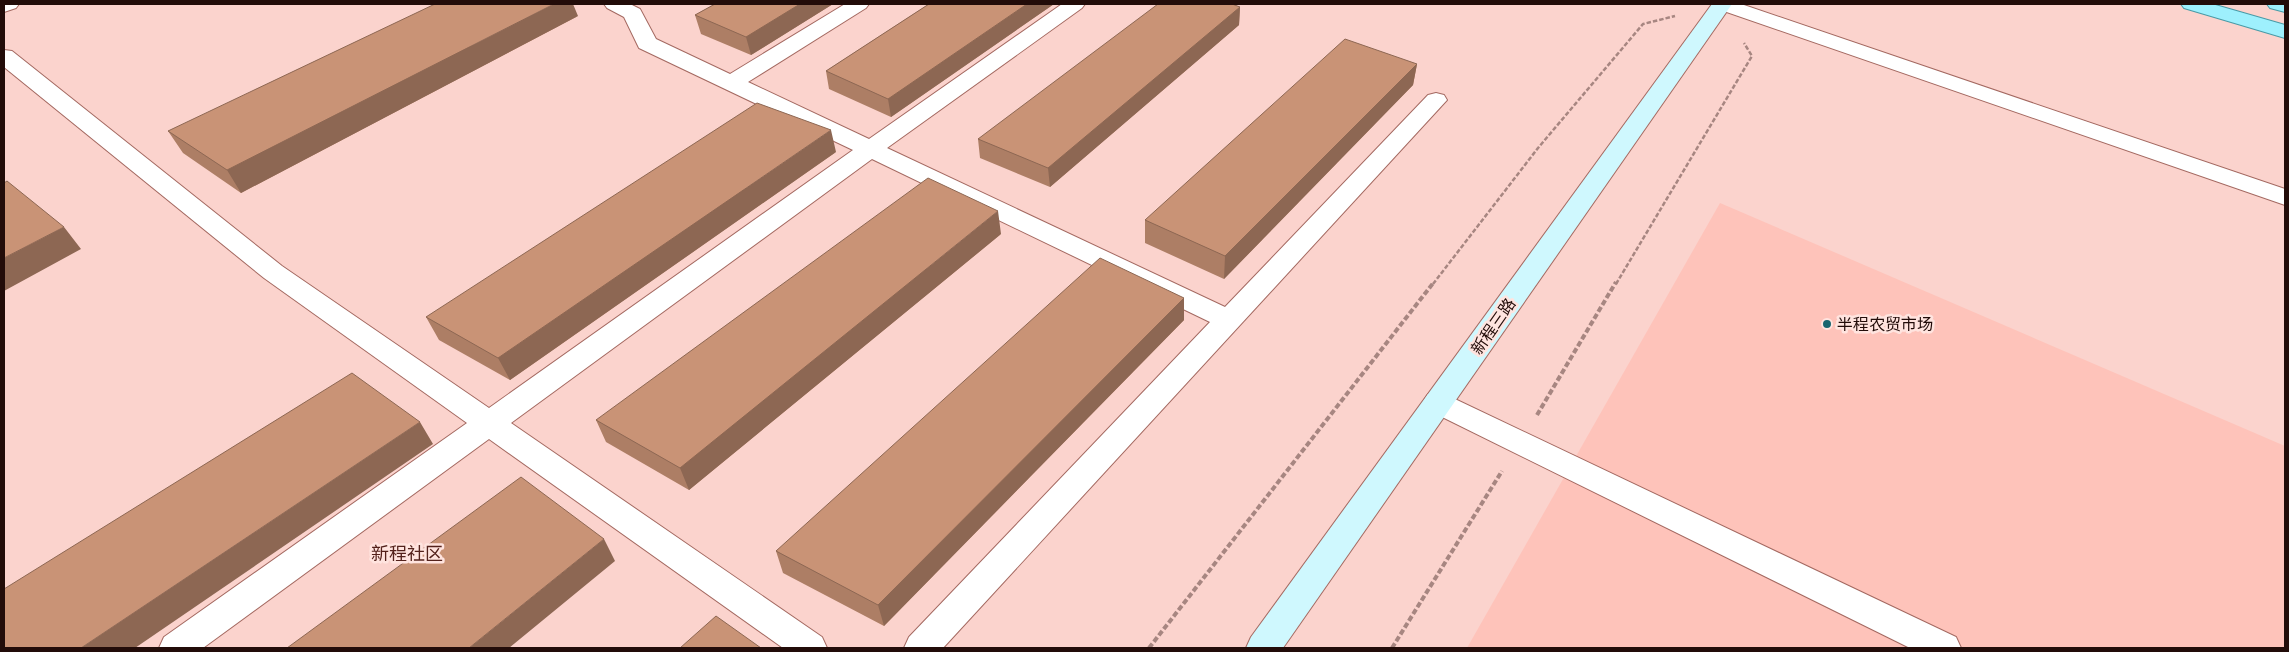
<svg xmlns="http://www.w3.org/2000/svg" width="2289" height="652" font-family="Karla,'Noto Sans SC',sans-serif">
<rect width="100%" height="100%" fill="#fbd3cd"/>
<!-- built -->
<path fill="#fec3ba" d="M 1720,203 L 2285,446 L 2285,648 L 1467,648 Z"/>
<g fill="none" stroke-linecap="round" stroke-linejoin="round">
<defs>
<path id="minor" d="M 4,4 L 19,4 L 16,8 L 4,12 Z
M 604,4 L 630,4 L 640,9 L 656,39 L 730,74 L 845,4 L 869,4 L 866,8 L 748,82 L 869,139 L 1062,4 L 1085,4 L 1082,8 L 887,148 L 1225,307 L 1428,95 L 1436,93 L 1444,95 L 1447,100 L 943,648 L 904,648 L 909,637 L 1210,322 L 872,159 L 511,423 L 822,637 L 827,648 L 783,648 L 489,439 L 203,648 L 159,648 L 164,637 L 467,423 L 264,278 L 4,67 L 4,50 L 12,51 L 282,266 L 489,408 L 853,150 L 639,48 L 624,17 L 607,8 Z
M 1712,4 L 1741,4 L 2285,189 L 2285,205 L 1715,8 Z
M 1438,391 L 1956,637 L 1961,648 L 1910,648 L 1428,410 L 1423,402 L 1428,394 Z"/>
<path id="secondary" d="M 1712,4 L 1732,4 L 1283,648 L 1246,648 L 1251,637 Z"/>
<path id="primary" d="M 2181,4 L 2212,4 L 2285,25 L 2285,38 L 2184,8 Z
M 2267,4 L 2285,4 L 2285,12 L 2270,8 Z"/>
</defs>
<!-- minor casing -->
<use href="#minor" stroke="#a46961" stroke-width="2"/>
<!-- secondary casing -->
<use href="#secondary" stroke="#a46961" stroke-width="2"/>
<!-- primary casing -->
<use href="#primary" stroke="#499aa6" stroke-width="2"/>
<!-- path-far1 -->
<path stroke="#a78681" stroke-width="2.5" stroke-dasharray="4.5 2" stroke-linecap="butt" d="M 1433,284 L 1538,148 L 1643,24 L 1675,16
M 1616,284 L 1752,56 L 1744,43"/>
<!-- path -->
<path stroke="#a78681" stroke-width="4" stroke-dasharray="5.5 2.5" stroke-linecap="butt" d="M 1537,415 L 1616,282
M 1149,648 L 1434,282
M 1392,648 L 1502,471"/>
<!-- minor -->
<use href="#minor" fill="#fff" fill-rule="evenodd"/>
<!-- secondary -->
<use href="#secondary" fill="#cff8fe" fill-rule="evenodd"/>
<!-- primary -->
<use href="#primary" fill="#9ef0fd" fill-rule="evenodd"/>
</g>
<!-- wall -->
<path fill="#ad7e65" d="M 715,4 L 833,4 L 751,55 L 701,34 L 695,15 Z
M 929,4 L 1054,4 L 891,117 L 829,89 L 826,71 Z
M 1240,7 L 1239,25 L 1050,187 L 980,158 L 978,139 Z
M 578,16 L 241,193 L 183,153 L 168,131 Z
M 1417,64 L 1413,85 L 1224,279 L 1145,243 L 1145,220 Z
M 836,152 L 510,380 L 439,340 L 426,317 Z
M 1001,234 L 689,490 L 606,442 L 596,420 Z
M 1184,298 L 1184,320 L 884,626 L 783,573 L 776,551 Z"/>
<!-- shaded-wall -->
<path fill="#8d6753" d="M 554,4 L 573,4 L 578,16 L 241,193 L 227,170 Z
M 800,4 L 833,4 L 751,55 L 746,37 Z
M 1027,4 L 1054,4 L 891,117 L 888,99 Z
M 1240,7 L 1239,25 L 1050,187 L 1048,168 Z
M 1417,64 L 1413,85 L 1224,279 L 1225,256 Z
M 831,130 L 836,152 L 510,380 L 498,358 Z
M 998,211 L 1001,234 L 689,490 L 680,468 Z
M 64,227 L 81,249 L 4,291 L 4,258 Z
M 1184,298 L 1184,320 L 884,626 L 878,605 Z
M 420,422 L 433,444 L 135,648 L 81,648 Z
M 604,539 L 615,561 L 509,648 L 469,648 Z"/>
<!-- building -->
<path fill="#c99376" stroke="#8d6753" d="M 435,4 L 554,4 L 227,170 L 168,131 Z
M 715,4 L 800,4 L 746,37 L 695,15 Z
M 929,4 L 1027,4 L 888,99 L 826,71 Z
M 1158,4 L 1232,4 L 1240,7 L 1048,168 L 978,139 Z
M 1345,39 L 1417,64 L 1225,256 L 1145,220 Z
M 757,103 L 831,130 L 498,358 L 426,317 Z
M 928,178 L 998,211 L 680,468 L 596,420 Z
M 7,181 L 64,227 L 4,258 L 4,183 Z
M 1100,258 L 1184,298 L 878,605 L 776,551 Z
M 352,373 L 420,422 L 81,648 L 4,648 L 4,589 Z
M 521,477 L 604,539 L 469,648 L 287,648 Z
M 716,616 L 761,648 L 680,648 Z"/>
<!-- markers -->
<circle fill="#19656f" stroke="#ffe4df" stroke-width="2" cx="1827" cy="324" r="5"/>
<g text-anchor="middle" stroke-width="5" stroke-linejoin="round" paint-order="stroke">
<!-- poi labels -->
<g font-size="16" fill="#220c09" stroke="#ffe4df" text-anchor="start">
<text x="1837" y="330">半程农贸市场</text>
</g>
<!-- street labels -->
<g font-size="16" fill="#220c09" stroke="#ffe4df">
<text transform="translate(1493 326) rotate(-55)" y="6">新程三路</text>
</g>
<!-- neighbourhood labels -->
<g font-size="18" fill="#53211b" stroke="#ffe4df">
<text x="407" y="560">新程社区</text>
</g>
</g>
<!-- border -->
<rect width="2289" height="652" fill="none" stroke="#220c09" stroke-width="10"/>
</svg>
